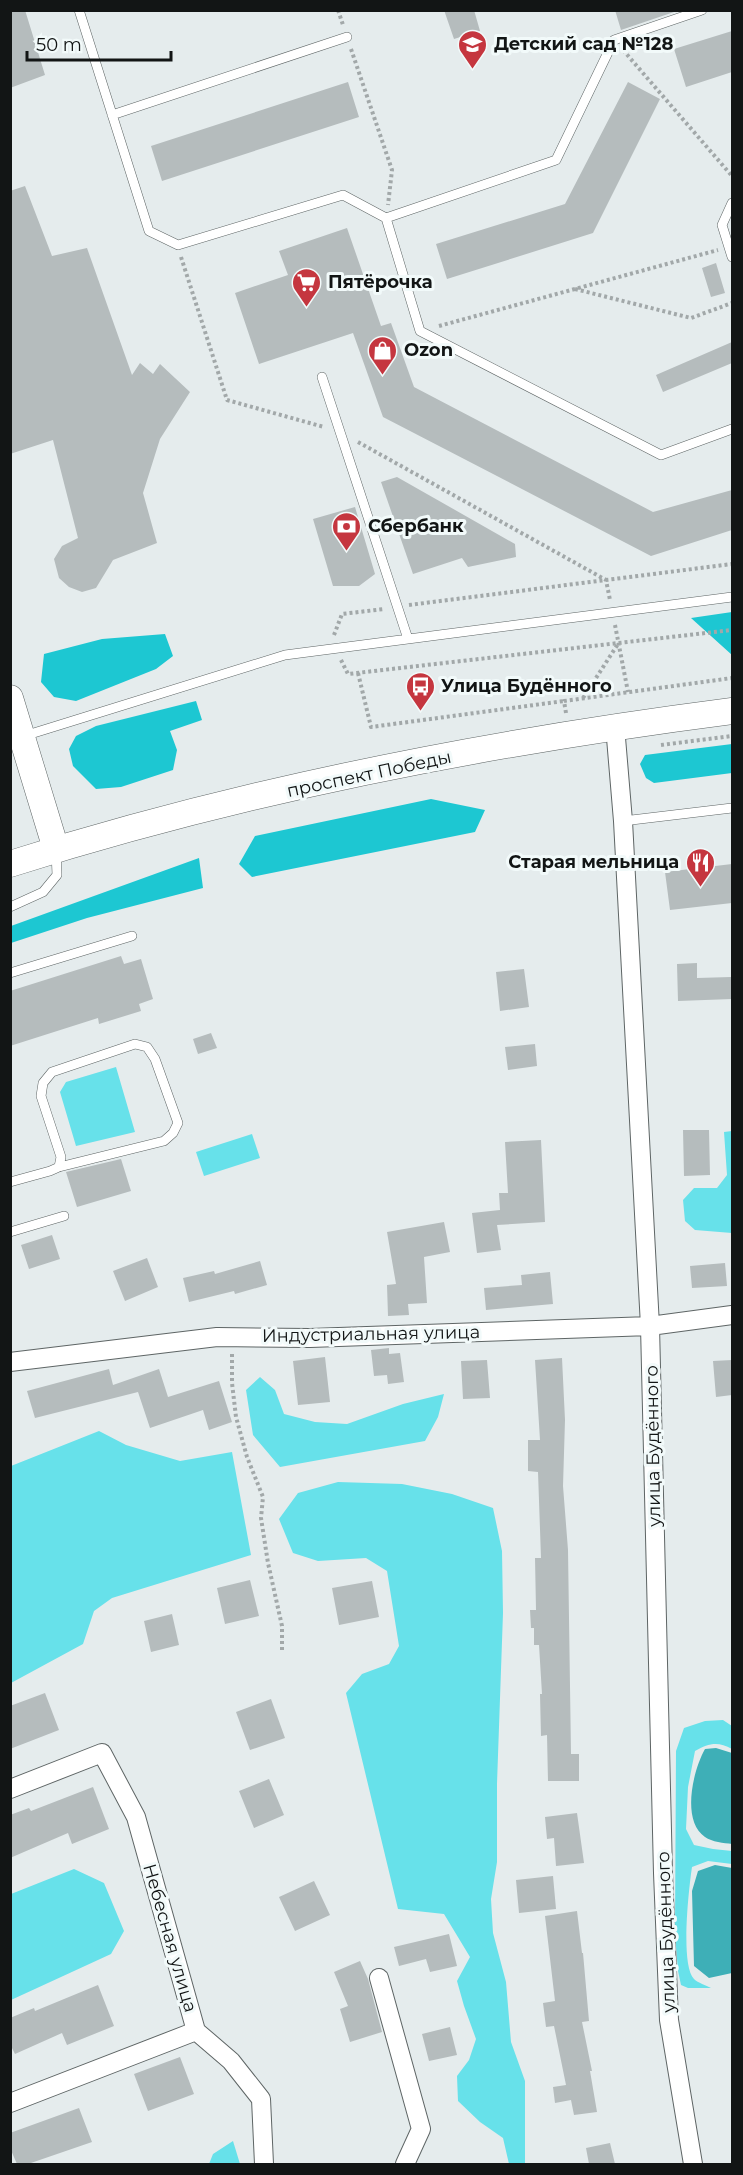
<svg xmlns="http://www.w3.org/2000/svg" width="743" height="2175" font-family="Montserrat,sans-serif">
<rect width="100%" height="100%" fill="#e5eced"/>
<!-- green -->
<path fill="#67e1ea" d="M 116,1067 L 135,1132 L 76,1146 L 60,1092 L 66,1082 Z
M 732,1131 L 732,1233 L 695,1230 L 685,1221 L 683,1200 L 694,1188 L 717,1188 L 727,1175 L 724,1132 Z
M 252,1134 L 260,1158 L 204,1176 L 196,1152 Z
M 260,1377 L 275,1390 L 284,1414 L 315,1422 L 347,1424 L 403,1404 L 444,1394 L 438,1417 L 425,1441 L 280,1467 L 253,1435 L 246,1390 Z
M 99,1431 L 126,1445 L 180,1461 L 232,1452 L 251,1555 L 112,1598 L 94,1611 L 83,1644 L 11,1683 L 11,1466 Z
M 338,1482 L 402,1484 L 452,1494 L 493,1508 L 502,1551 L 503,1613 L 497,1784 L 497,1862 L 491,1899 L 493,1933 L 506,1982 L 511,2042 L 525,2081 L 525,2164 L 509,2164 L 503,2138 L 480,2122 L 458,2101 L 457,2076 L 469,2060 L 476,2039 L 464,2006 L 457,1981 L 470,1957 L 444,1914 L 398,1909 L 346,1693 L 362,1674 L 389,1664 L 399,1646 L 387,1571 L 366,1558 L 318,1561 L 293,1553 L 279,1519 L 298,1493 Z
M 723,1720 L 732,1726 L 732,1749 C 718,1741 709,1743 695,1751 L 688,1787 L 686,1829 L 694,1845 L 713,1849 L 732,1851 L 732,1864 L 708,1861 L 692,1867 C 689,1887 680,1965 694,1979 C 698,1983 706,1985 711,1988 L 688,1988 L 681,1985 L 678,1971 L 675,1933 L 676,1751 L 684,1728 L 705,1721 Z
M 74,1869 L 104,1883 L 124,1931 L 111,1954 L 11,2000 L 11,1894 Z
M 233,2141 L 240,2164 L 209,2164 L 213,2154 Z"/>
<!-- forest -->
<path fill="#1dc7d2" d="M 732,612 L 732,655 L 691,618 Z
M 165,634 L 173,656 L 156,669 L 76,701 L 54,697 L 41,682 L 44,654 L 102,639 Z
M 196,701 L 202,720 L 170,731 L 177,750 L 173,770 L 121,787 L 96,789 L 73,766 L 69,749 L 76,736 L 96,726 Z
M 732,744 L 732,773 L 654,783 L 646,778 L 640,764 L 645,755 Z
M 431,799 L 485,810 L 475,832 L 252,877 L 239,864 L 255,836 Z
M 199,858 L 203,888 L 87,918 L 11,943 L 11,926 Z"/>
<!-- water -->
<path fill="#3eafb7" d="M 716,1748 L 732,1753 L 732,1844 C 724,1843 712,1842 705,1837 C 681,1821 693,1770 705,1749 Z
M 715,1865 L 732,1868 L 732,1973 L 709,1978 L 694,1966 L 692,1891 L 698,1871 Z"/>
<!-- building -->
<path fill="#b5bcbd" d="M 10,10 L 25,10 L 45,75 L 10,88 Z
M 444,10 L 474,10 L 480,31 L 454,39 Z
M 615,10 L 674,10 L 674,12 L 621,30 Z
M 732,31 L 732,72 L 686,87 L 674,49 Z
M 348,82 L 359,117 L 162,181 L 151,146 Z
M 628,82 L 660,99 L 593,233 L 447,279 L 436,244 L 565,204 Z
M 25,186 L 52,256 L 87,248 L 132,375 L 140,363 L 153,374 L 160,364 L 190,392 L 160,439 L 143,493 L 157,543 L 113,560 L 96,588 L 82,592 L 69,587 L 59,578 L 54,559 L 62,546 L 78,538 L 53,440 L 10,454 L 10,191 Z
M 347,228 L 381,326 L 391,323 L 414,387 L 653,512 L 732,490 L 732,530 L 651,556 L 383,417 L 353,333 L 259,364 L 235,293 L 288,275 L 279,251 Z
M 716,263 L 725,293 L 711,297 L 702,268 Z
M 732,342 L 732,363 L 663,392 L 656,375 Z
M 397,477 L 515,544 L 516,557 L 468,567 L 462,558 L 413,574 L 381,482 Z
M 355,507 L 375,574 L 359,586 L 333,586 L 313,519 Z
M 732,864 L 732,903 L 670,910 L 665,872 Z
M 121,956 L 124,964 L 141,959 L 153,999 L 139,1004 L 141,1011 L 99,1024 L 98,1018 L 10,1046 L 10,991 Z
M 697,963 L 697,978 L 731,977 L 732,999 L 678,1001 L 677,964 Z
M 524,969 L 529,1007 L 500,1011 L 496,972 Z
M 211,1033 L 217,1048 L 198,1054 L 193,1039 Z
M 535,1044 L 537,1066 L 508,1070 L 505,1047 Z
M 683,1130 L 709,1130 L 710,1175 L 684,1176 Z
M 541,1140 L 545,1222 L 497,1225 L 501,1250 L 477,1253 L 472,1213 L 500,1210 L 499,1193 L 508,1193 L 505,1142 Z
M 121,1159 L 131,1191 L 77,1207 L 66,1172 Z
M 444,1222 L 450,1252 L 424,1257 L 427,1303 L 408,1304 L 409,1315 L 388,1316 L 387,1285 L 396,1284 L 387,1232 Z
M 52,1235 L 60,1259 L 29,1269 L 21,1245 Z
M 147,1258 L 158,1287 L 125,1301 L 113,1271 Z
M 260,1261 L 267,1285 L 235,1294 L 234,1291 L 189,1302 L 183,1278 L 214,1271 L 215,1274 Z
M 725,1263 L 727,1286 L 692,1288 L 690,1266 Z
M 550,1272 L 553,1304 L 486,1310 L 484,1288 L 522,1285 L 521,1275 Z
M 389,1348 L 389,1354 L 400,1353 L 404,1382 L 388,1384 L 387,1375 L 374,1376 L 371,1350 Z
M 325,1357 L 330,1402 L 298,1405 L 293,1361 Z
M 562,1358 L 565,1420 L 563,1486 L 568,1550 L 571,1754 L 579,1754 L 579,1781 L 548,1781 L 547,1735 L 541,1736 L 540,1694 L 542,1694 L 539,1645 L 534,1645 L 534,1628 L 531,1628 L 530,1610 L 536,1610 L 535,1558 L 541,1558 L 538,1472 L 528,1471 L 528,1440 L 540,1440 L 535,1360 Z
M 487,1360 L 490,1398 L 463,1399 L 461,1361 Z
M 732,1360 L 732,1395 L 716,1397 L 713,1361 Z
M 109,1369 L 113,1385 L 159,1369 L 168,1397 L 219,1381 L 232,1422 L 209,1430 L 203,1410 L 150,1428 L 138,1392 L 35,1418 L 27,1391 Z
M 250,1580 L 259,1616 L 225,1624 L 217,1588 Z
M 372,1581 L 379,1617 L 339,1625 L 332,1588 Z
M 172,1614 L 179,1645 L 151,1652 L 144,1621 Z
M 45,1693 L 59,1730 L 10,1749 L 10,1706 Z
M 271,1699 L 285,1738 L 250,1750 L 236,1712 Z
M 269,1779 L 284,1815 L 254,1828 L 239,1791 Z
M 93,1787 L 109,1829 L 72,1844 L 68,1833 L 10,1858 L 10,1815 L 29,1808 L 31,1811 Z
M 577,1813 L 584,1863 L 556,1866 L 554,1838 L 547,1839 L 545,1817 Z
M 553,1876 L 556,1909 L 519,1913 L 516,1880 Z
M 314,1881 L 330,1915 L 295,1931 L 279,1897 Z
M 577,1911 L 582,1953 L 583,1953 L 589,2021 L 582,2022 L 592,2071 L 590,2071 L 597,2112 L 574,2115 L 571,2100 L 555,2103 L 553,2087 L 566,2085 L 554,2026 L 546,2027 L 543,2003 L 555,2001 L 545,1916 Z
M 449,1934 L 457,1966 L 430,1972 L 426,1959 L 399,1966 L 394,1947 Z
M 360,1961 L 368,1979 L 382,2032 L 350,2042 L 340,2009 L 348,2006 L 334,1972 Z
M 98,1985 L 114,2026 L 67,2045 L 62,2033 L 15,2054 L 10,2044 L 10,2018 L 34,2008 L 35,2011 Z
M 450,2027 L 457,2055 L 429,2061 L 422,2034 Z
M 180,2057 L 194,2094 L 148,2111 L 134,2074 Z
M 79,2108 L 92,2142 L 28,2164 L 17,2164 L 10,2148 L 10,2133 Z
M 610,2143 L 615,2164 L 589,2164 L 586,2148 Z"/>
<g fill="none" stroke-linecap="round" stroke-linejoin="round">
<defs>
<path id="service" d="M 79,10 L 149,231 L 178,245 L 343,195 L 386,218 L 420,331 L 661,455 L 732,429
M 112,115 L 347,37
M 732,203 L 722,225 L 732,257
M 386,218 L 556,160 L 614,40 L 702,10
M 322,377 L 408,639
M 24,736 L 285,655 L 732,597
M 623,821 L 732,808
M 10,907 L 43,892 L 57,875 L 56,851
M 10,973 L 132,936
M 10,1182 L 50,1171 L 59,1167 L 164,1141 L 173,1133 L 178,1123 L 155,1059 L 147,1047 L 135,1044 L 52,1072 L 43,1083 L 41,1096 L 61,1157 L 59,1167
M 10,1232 L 64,1216"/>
<path id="minor" d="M 615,726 L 623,821 L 650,1326 L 663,1873 L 669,2020 L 693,2164
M 10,1362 L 217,1337 L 310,1338 L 650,1326 L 732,1315
M 10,1789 L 102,1753 L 136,1817 L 196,2031 L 10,2103
M 379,1978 L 421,2129 L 405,2164
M 196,2031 L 231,2061 L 261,2099 L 264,2164"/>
<path id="secondary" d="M 10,698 L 56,849
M 10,864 C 243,790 491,742 732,711"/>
</defs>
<!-- service casing -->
<use href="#service" stroke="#5e6565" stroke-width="10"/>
<!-- minor casing -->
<use href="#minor" stroke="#5e6565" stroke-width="20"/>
<!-- secondary casing -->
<use href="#secondary" stroke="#5e6565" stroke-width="27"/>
<!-- path -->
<path stroke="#a2a8a9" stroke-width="4" stroke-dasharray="3 3" stroke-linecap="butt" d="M 338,10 L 343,25
M 351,49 L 392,170 L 388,205
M 623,50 L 732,176
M 181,257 L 227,400 L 324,427
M 575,289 L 691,318 L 732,303
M 439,326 L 718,250
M 358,442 L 606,580 L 610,600
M 409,605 L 732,564
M 615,625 L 628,692
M 334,635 L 342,614 L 384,609
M 341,660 L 348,674 L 732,630
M 358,673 L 371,727 L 564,701
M 583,698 L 618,644
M 566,713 L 564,701 L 732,678
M 661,745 L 732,736
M 232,1354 L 232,1383 L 236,1417 L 247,1457 L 263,1497 L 261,1518 L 268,1563 L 282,1626 L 282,1650"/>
<!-- service -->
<use href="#service" stroke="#fff" stroke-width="9"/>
<!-- minor -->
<use href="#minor" stroke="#fff" stroke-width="18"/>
<!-- secondary -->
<use href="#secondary" stroke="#fff" stroke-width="26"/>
</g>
<!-- icons -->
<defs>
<symbol id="school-pin" viewBox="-11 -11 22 30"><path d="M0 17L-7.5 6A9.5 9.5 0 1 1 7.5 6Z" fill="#c5363f" stroke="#f2fafa"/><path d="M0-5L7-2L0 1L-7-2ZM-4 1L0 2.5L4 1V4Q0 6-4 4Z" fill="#fff"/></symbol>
<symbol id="supermarket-pin" viewBox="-11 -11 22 30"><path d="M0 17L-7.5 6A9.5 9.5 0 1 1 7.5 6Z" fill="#c5363f" stroke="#f2fafa"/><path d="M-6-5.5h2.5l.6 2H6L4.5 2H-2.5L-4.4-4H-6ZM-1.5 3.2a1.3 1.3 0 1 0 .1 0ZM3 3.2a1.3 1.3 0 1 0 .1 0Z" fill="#fff"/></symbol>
<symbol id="shop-pin" viewBox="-11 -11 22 30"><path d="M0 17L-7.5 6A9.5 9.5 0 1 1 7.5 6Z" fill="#c5363f" stroke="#f2fafa"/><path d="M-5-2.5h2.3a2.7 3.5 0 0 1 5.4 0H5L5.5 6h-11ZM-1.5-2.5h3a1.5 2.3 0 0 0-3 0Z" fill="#fff"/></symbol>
<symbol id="bank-pin" viewBox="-11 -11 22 30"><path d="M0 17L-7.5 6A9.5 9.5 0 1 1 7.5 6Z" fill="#c5363f" stroke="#f2fafa"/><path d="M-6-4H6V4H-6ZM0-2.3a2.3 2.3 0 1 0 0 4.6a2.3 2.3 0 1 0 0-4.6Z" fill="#fff"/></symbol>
<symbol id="bus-pin" viewBox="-11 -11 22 30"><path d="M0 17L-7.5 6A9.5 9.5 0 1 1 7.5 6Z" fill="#c5363f" stroke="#f2fafa"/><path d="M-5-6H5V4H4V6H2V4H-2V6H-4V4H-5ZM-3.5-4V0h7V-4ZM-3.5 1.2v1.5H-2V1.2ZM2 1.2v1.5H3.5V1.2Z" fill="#fff"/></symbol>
<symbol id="restaurant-pin" viewBox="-11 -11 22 30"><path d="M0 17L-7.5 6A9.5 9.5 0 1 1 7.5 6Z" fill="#c5363f" stroke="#f2fafa"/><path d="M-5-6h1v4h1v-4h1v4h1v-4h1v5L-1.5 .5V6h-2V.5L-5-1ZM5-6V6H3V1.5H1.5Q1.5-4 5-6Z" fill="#fff"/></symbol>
</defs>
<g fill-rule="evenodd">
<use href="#school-pin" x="456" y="28" width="33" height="45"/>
<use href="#supermarket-pin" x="290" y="266" width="33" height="45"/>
<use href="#shop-pin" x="366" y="334" width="33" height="45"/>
<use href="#bank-pin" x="330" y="510" width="33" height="45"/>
<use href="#bus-pin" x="404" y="670" width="33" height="45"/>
<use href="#restaurant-pin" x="684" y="846" width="33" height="45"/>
</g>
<g text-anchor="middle" stroke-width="6" stroke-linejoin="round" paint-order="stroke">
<!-- poi labels -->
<g font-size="18" font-weight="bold" fill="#121515" stroke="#f2fafa" text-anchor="start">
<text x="494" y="50">Детский сад №128</text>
<text x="328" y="288">Пятёрочка</text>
<text x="404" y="356">Ozon</text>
<text x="368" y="532">Сбербанк</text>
<text x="441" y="692">Улица Будённого</text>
<text x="679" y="868" text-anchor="end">Старая мельница</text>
</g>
<!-- street labels -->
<g font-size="18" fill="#121515" stroke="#f2fafa">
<text transform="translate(369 774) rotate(-12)" y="6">проспект Победы</text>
<text transform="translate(371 1334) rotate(-1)" y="6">Индустриальная улица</text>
<text transform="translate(653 1446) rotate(-91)" y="6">улица Будённого</text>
<text transform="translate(666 1932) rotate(-92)" y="6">улица Будённого</text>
<text transform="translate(170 1938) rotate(74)" y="6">Небесная улица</text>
</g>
</g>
<!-- border -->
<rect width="743" height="2175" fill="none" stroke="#121515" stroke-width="24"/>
<!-- scale -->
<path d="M27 51v9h144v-9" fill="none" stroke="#121515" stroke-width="3"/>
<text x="36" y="51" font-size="18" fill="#121515" stroke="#f2fafa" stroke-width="4.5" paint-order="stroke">50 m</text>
</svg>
